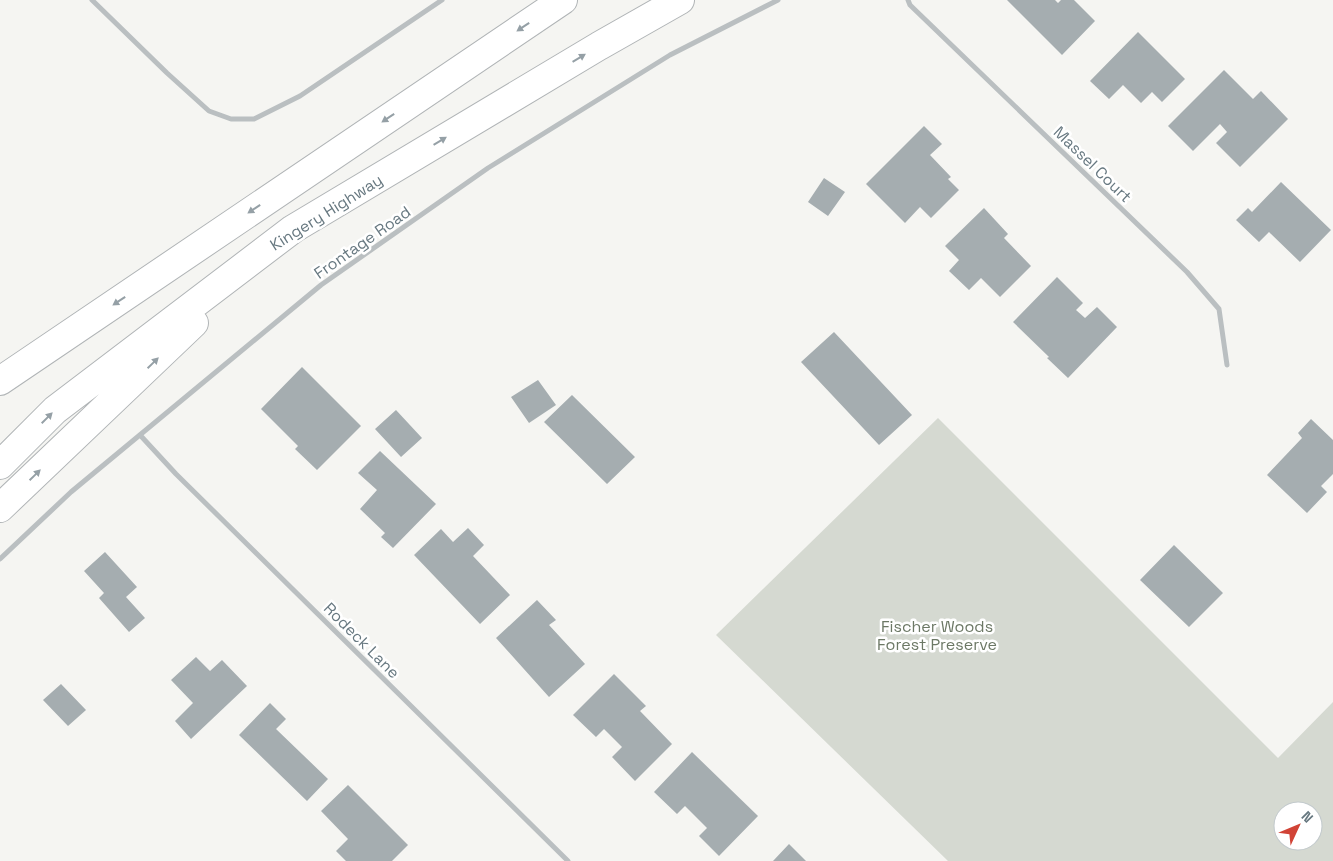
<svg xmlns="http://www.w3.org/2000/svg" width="1333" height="861" font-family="'Space Grotesk',sans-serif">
<rect width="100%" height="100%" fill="#f5f5f2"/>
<!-- green -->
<path fill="#d5d9d1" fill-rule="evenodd" d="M 938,418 L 1278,758 L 1333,702 L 1333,861 L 948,861 L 716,635 ZM 1283,811 L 1313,811 L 1313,841 L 1283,841 Z"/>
<!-- building -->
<path fill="#a5adb0" d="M 1007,0 L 1055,0 L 1058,3 L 1061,0 L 1074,0 L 1095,21 L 1062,55 Z
M 1138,32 L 1185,79 L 1162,102 L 1152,92 L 1141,103 L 1123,85 L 1109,99 L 1090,81 Z
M 1224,70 L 1253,99 L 1261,91 L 1288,119 L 1240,167 L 1216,143 L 1227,132 L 1220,124 L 1193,151 L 1168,126 Z
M 924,126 L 942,144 L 930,155 L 951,177 L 948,179 L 959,190 L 931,218 L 920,207 L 905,223 L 866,184 Z
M 824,178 L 845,192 L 828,216 L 808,202 Z
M 1281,182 L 1331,230 L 1300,262 L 1269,232 L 1259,242 L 1236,220 L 1248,208 L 1252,212 Z
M 984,208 L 1008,234 L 1004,238 L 1031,266 L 1000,297 L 981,278 L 969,290 L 949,271 L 959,260 L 945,246 Z
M 1057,277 L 1083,303 L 1076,310 L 1085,318 L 1097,307 L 1117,327 L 1068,378 L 1047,358 L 1049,357 L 1013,322 Z
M 834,332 L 912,415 L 879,445 L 801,362 Z
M 302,367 L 361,426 L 317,470 L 295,449 L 298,446 L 261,409 Z
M 538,380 L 556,405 L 529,423 L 511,397 Z
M 572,395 L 635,457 L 607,484 L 544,422 Z
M 396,410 L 422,438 L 401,457 L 375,429 Z
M 1311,419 L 1333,440 L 1333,474 L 1321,486 L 1327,492 L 1307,513 L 1267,475 L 1302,438 L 1298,433 Z
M 380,451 L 436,504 L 393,548 L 381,537 L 385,533 L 360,509 L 377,490 L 358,473 Z
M 468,528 L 484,545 L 473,556 L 510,595 L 480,624 L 414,555 L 441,529 L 453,542 Z
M 1174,545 L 1223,593 L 1189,627 L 1140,580 Z
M 105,552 L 137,587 L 126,597 L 145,618 L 129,632 L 99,598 L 104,593 L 84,571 Z
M 537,600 L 556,620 L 549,625 L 585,664 L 549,697 L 496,638 Z
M 196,657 L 210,671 L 222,660 L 247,686 L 191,739 L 175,721 L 193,703 L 171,680 Z
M 614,674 L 646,706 L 640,711 L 672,744 L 635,781 L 612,757 L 622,747 L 604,729 L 596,737 L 573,715 Z
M 61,684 L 86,710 L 68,726 L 43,700 Z
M 270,703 L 286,719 L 276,729 L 328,779 L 307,801 L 239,735 Z
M 692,752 L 758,816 L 719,856 L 699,836 L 707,828 L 685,806 L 677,814 L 654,792 Z
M 348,785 L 408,845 L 392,861 L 346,861 L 336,851 L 348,839 L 321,811 Z
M 789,844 L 806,861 L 773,861 Z"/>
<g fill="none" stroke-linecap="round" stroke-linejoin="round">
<defs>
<path id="highway" d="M 0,381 L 563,0
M 0,465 L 55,410 L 293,229 L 599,46 L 680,0
M 0,508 L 194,323"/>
</defs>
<!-- highway casing -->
<use href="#highway" stroke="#b0b4b6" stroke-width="30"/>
<!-- street -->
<path stroke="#babfc1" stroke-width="5" d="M 92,0 L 167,73 L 209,111 L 231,119 L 254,119 L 300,96 L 442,0
M 908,0 L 910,5 L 1187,272 L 1219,309 L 1227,365
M 140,435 L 176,474 L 568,861
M 0,559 L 71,492 L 321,285 L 488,168 L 670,55 L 778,0"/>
<!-- highway -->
<use href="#highway" stroke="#fff" stroke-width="28"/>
</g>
<!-- one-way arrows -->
<defs><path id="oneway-solid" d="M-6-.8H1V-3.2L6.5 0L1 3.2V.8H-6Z" transform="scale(1.25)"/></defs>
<g fill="#95a0a6">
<use href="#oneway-solid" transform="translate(523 27) rotate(146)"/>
<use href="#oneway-solid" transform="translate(579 58) rotate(-31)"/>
<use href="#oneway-solid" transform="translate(388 118) rotate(146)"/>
<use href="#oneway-solid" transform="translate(440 141) rotate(-31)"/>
<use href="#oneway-solid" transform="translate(254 209) rotate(146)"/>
<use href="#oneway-solid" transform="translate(119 301) rotate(146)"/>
<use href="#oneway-solid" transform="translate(153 363) rotate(-44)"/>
<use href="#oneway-solid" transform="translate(47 418) rotate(-45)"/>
<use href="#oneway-solid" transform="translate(35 475) rotate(-44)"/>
</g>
<g text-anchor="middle" stroke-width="5" stroke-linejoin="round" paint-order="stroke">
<!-- street labels -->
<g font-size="16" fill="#677880" stroke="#fff">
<text transform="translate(1093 164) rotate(44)" y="6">Massel Court</text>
<text transform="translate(326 212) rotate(-32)" y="6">Kingery Highway</text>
<text transform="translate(362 242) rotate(-35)" y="6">Frontage Road</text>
<text transform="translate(362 640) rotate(45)" y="6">Rodeck Lane</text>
</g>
<!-- park labels -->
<g font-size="16" fill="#6c7865" stroke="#fff">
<text x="937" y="632">Fischer Woods<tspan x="937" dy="18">Forest Preserve</tspan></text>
</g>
</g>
<!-- north arrow -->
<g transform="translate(1298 826) rotate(46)"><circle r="24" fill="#ffffff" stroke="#c2c9cc"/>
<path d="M0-4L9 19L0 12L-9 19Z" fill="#d14336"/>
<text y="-8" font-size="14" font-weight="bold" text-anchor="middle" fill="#677880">N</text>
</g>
</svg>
